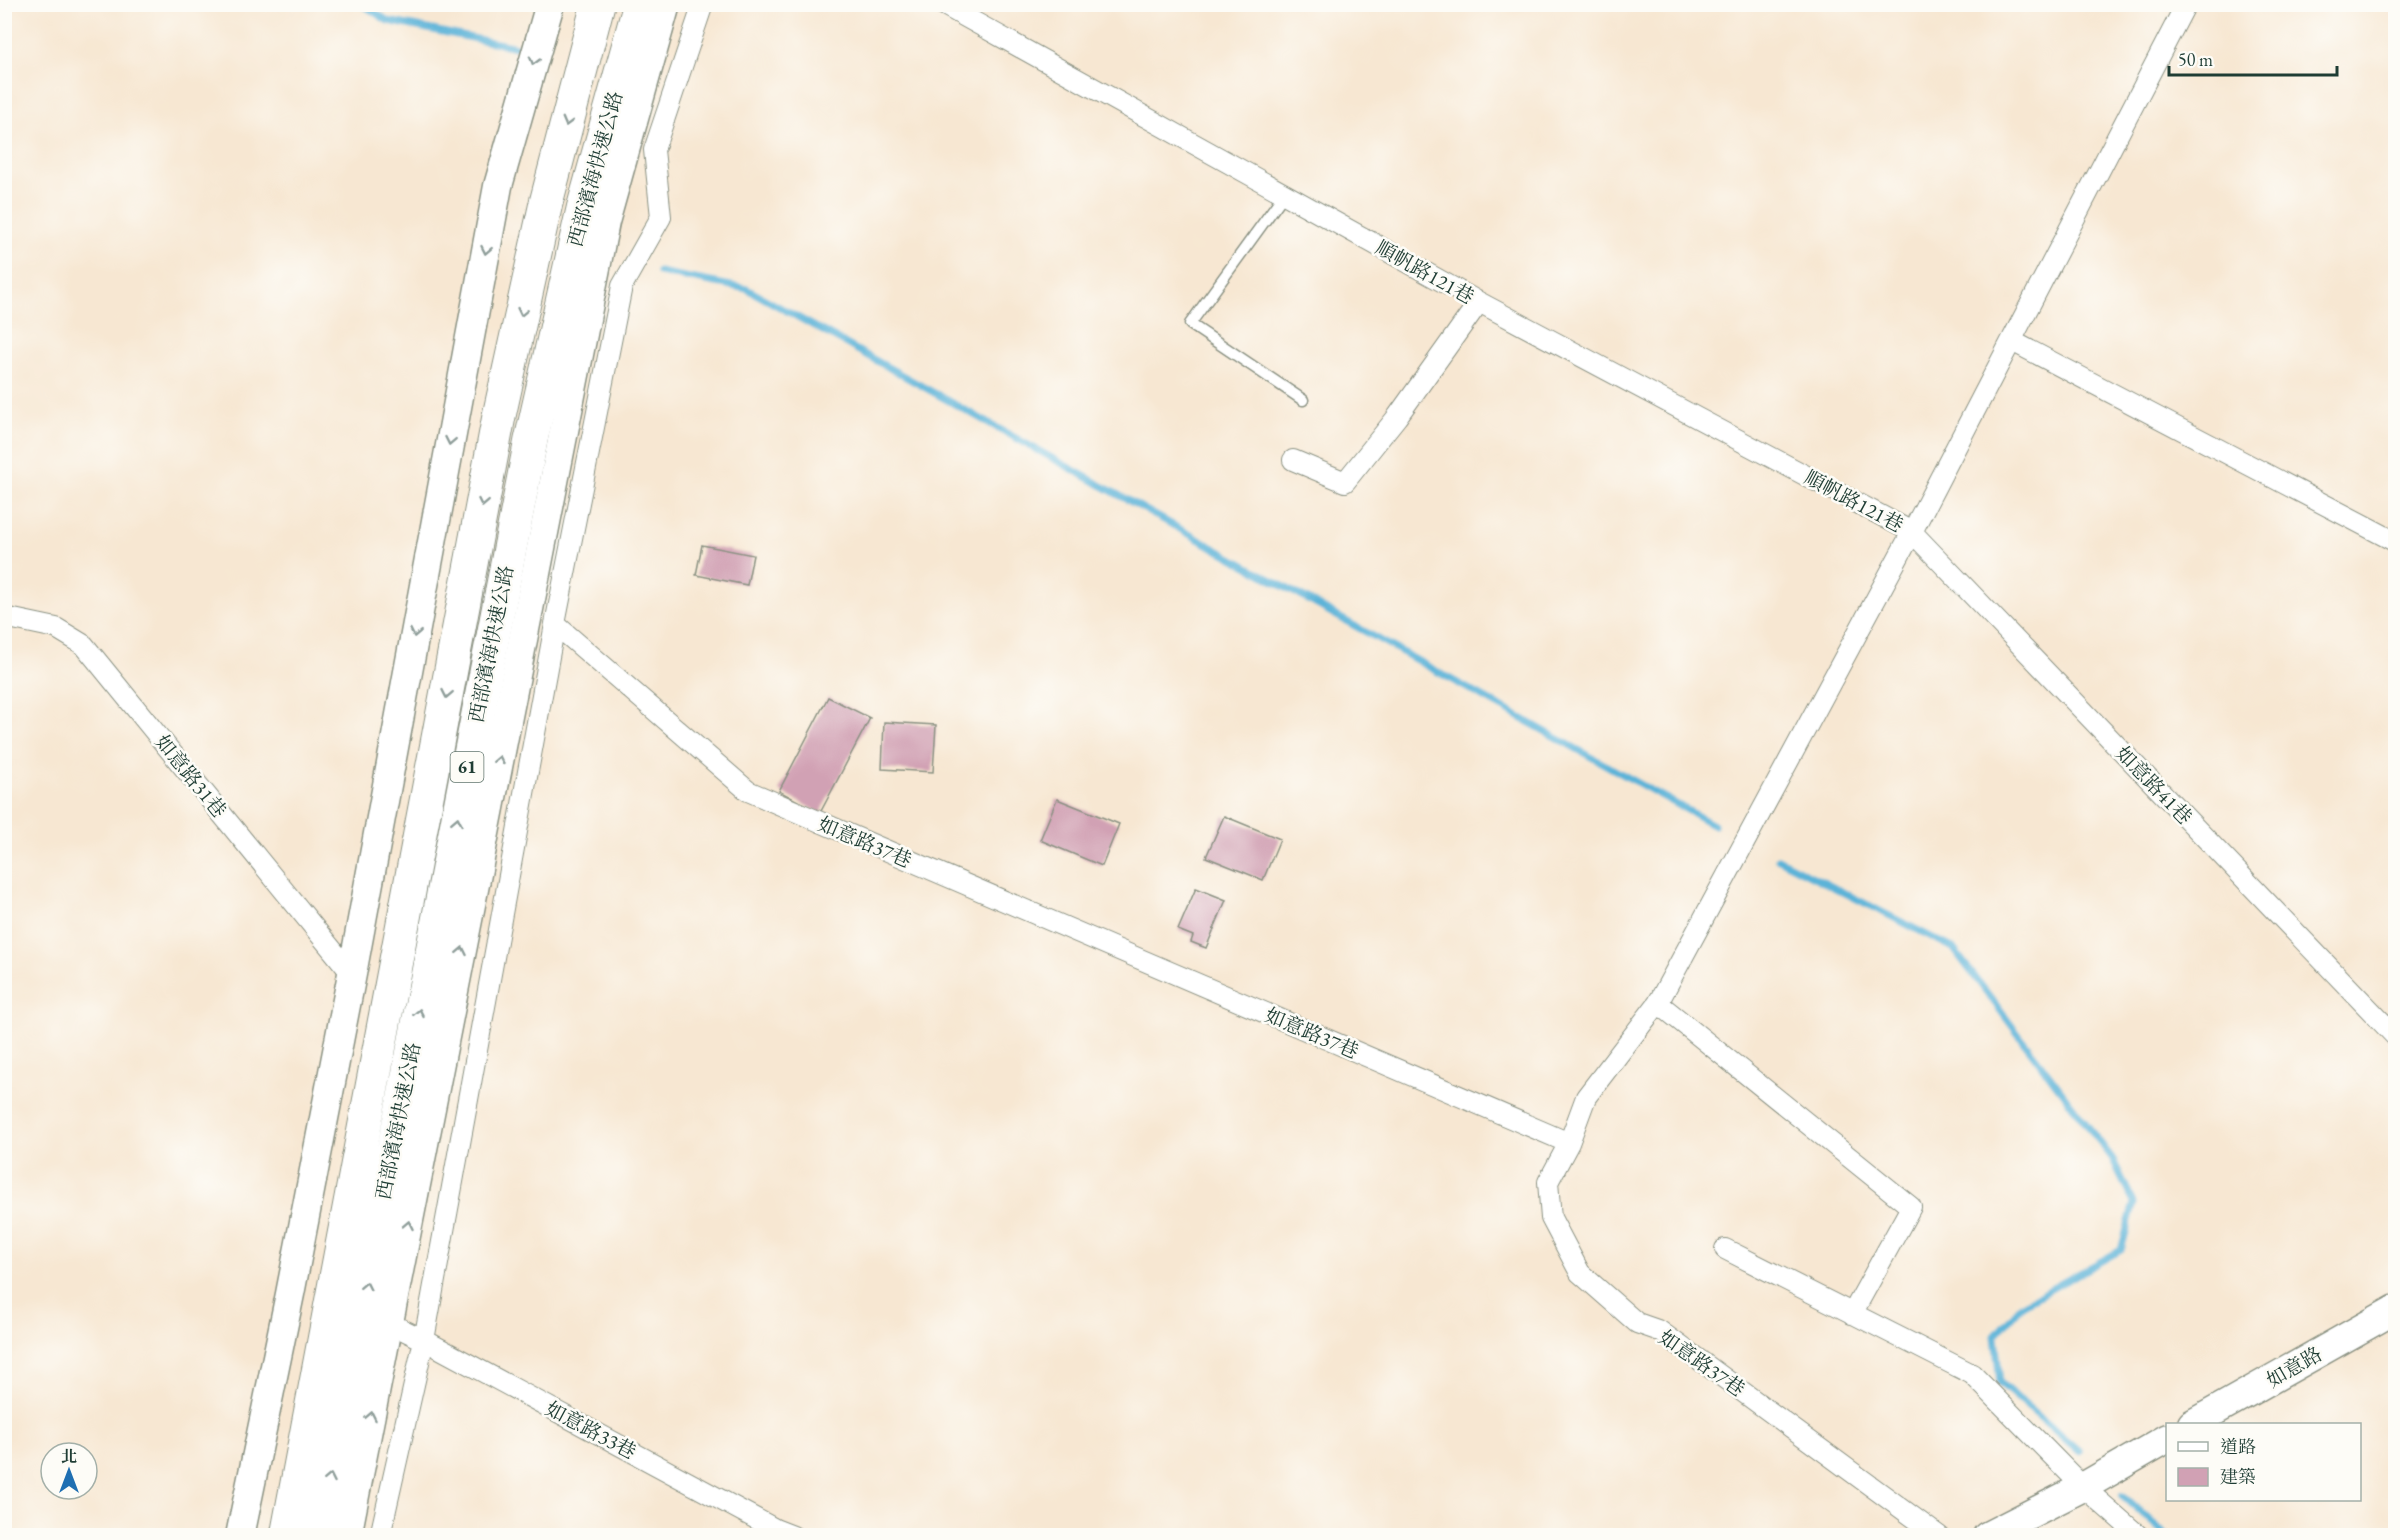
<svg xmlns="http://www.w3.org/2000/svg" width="2400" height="1540" font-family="'EB Garamond','Noto Serif TC',serif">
<rect width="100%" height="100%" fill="#fdfcf7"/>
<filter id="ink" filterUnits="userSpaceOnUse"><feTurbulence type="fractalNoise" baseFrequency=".0167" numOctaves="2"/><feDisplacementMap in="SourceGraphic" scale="12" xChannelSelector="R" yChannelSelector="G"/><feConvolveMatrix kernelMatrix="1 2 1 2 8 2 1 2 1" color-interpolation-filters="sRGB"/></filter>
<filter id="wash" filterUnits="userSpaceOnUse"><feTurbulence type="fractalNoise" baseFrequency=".008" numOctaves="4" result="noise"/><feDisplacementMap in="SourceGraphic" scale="24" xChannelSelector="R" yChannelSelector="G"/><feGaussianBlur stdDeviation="1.35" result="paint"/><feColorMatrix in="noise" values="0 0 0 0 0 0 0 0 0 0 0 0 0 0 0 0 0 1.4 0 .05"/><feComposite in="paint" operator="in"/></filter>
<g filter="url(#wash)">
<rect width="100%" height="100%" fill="#f7e7d2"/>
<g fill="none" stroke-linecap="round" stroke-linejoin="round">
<!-- stream -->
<path stroke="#5bb3d8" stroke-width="7" d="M 362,4 L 388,21 L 516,47
M 659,272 L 747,289 L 1714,825
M 1778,859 L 1953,948 L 2112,1158 L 2134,1203 L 2121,1250 L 2022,1305 L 1995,1336 L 2000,1383 L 2079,1451
M 2123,1496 L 2167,1536"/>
</g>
<g id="blocks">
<!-- building -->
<path fill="#d1a1b4" d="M 702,545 L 753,555 L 747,585 L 696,575 Z
M 828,697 L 870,718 L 820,813 L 779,791 Z
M 884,722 L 936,725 L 933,772 L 882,769 Z
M 1057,799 L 1119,824 L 1102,866 L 1040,840 Z
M 1224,816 L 1280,839 L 1263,880 L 1206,857 Z
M 1196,888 L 1226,900 L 1206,948 L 1191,942 L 1193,936 L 1178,930 Z"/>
</g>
</g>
<g filter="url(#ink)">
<use href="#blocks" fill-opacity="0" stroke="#8b9283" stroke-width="1.5"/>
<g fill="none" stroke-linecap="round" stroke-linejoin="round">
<defs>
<path id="lane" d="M 1285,193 L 1190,324 L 1303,400"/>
<path id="street" d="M 942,4 L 1479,302 L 1912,532 L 2396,1037
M 2012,341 L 2396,542
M 1293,460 L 1345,482 L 1397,417 L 1479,302
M 4,617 L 56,628 L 84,645 L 352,974
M 555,624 L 748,791 L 1569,1143 L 1548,1182 L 1551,1218 L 1580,1273 L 1637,1323 L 1660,1331 L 1939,1536
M 1658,1003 L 1911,1207 L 1852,1314
M 1569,1143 L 1586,1097 L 1658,1003 L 1912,532 L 2186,4
M 1725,1249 L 1972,1374 L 2083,1487 L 2139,1536
M 389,1323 L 424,1340 L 775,1529 L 793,1536
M 380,1536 L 424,1340 L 555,624 L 622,286 L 661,217 L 654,150 L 703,4"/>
<path id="secondary" d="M 2192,1424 L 2396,1309
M 240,1536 L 290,1294 L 352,974 L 498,186 L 550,4
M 347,1536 L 605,222 L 666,4
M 1987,1536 L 2083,1487 L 2168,1438"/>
<path id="highway" d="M 287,1536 L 499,416 L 546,203 L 598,4
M 319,1536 L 531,440 L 583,209 L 640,4"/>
</defs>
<!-- lane casing -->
<use href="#lane" stroke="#8b9283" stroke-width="13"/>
<!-- street casing -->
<use href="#street" stroke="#8b9283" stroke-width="22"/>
<!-- secondary casing -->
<use href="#secondary" stroke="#8b9283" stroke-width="31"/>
<!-- highway casing -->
<use href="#highway" stroke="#8b9283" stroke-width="35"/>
<!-- lane -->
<use href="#lane" stroke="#fff" stroke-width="10"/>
<!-- street -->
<use href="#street" stroke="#fff" stroke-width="20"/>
<!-- secondary -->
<use href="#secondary" stroke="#fff" stroke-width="28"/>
<!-- highway -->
<use href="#highway" stroke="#fff" stroke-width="33"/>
</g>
<!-- one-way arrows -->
<defs><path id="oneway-chevron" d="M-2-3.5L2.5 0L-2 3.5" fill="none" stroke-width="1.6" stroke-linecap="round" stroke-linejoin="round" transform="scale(1.5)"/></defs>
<g stroke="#8f9e9a">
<use href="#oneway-chevron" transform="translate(534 61) rotate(106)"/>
<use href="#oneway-chevron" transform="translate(567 122) rotate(105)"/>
<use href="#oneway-chevron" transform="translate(486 250) rotate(101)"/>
<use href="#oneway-chevron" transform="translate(522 312) rotate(102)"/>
<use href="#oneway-chevron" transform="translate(450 441) rotate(101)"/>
<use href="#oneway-chevron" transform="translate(483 503) rotate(101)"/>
<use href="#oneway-chevron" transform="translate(415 633) rotate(101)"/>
<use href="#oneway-chevron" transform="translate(447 694) rotate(101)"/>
<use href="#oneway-chevron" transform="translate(499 760) rotate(-79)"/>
<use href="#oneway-chevron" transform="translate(457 821) rotate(-79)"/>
<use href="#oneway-chevron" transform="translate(462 951) rotate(-79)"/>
<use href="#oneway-chevron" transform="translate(419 1013) rotate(-79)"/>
<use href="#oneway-chevron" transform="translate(408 1225) rotate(-79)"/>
<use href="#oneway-chevron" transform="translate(366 1286) rotate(-79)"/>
<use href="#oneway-chevron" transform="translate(371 1416) rotate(-79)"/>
<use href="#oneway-chevron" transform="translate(330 1478) rotate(-79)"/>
</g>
</g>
<g text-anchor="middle" stroke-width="5" stroke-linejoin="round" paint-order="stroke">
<!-- shield labels -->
<rect fill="#fdfcf7" stroke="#62766e" stroke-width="1.5" x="450.5" y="752" width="33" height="30" rx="4.5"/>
<g font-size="18" font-weight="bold" fill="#1f3d34">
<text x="467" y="773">61</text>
</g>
<!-- street labels -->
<g font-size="20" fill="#1f3d34" stroke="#fdfcf7">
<text transform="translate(595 169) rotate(-75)" y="7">西部濱海快速公路</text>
<text transform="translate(1425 272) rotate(29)" y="7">順帆路121巷</text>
<text transform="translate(1854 501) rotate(28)" y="7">順帆路121巷</text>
<text transform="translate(491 644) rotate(-79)" y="7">西部濱海快速公路</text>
<text transform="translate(191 776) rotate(51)" y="7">如意路31巷</text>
<text transform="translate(2154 785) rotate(46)" y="7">如意路41巷</text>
<text transform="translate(865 842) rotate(23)" y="7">如意路37巷</text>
<text transform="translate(1312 1033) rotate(23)" y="7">如意路37巷</text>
<text transform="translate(398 1121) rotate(-79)" y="7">西部濱海快速公路</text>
<text transform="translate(1702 1363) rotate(35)" y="7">如意路37巷</text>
<text transform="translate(2294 1367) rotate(-30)" y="7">如意路</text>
<text transform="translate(591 1430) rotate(28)" y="7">如意路33巷</text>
</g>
</g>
<!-- margin -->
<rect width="2400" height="1540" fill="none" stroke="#fdfcf7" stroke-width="24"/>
<!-- legend -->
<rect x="2166" y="1423" width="195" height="78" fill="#fdfcf7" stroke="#a4b0a9" stroke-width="1.5"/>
<rect x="2178" y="1442" width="30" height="9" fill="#ffffff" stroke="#a4b0a9" stroke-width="1.5"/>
<text x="2220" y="1453" font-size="18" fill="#1f3d34">道路</text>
<rect x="2178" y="1468" width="30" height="18" fill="#d1a1b4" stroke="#a4b0a9" stroke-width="1.5"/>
<text x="2220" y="1483" font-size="18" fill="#1f3d34">建築</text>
<!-- north arrow -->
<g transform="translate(69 1471)"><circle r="28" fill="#fdfcf7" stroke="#a4b0a9" stroke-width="1.5"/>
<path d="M0-4.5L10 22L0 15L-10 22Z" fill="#1f6fb2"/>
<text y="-9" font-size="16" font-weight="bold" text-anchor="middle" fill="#1f3d34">北</text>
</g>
<!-- scale -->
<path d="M2169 66v9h168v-9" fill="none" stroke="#1f3d34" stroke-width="3"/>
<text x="2178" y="66" font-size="18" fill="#1f3d34" stroke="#fdfcf7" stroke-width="4.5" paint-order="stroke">50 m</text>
</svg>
